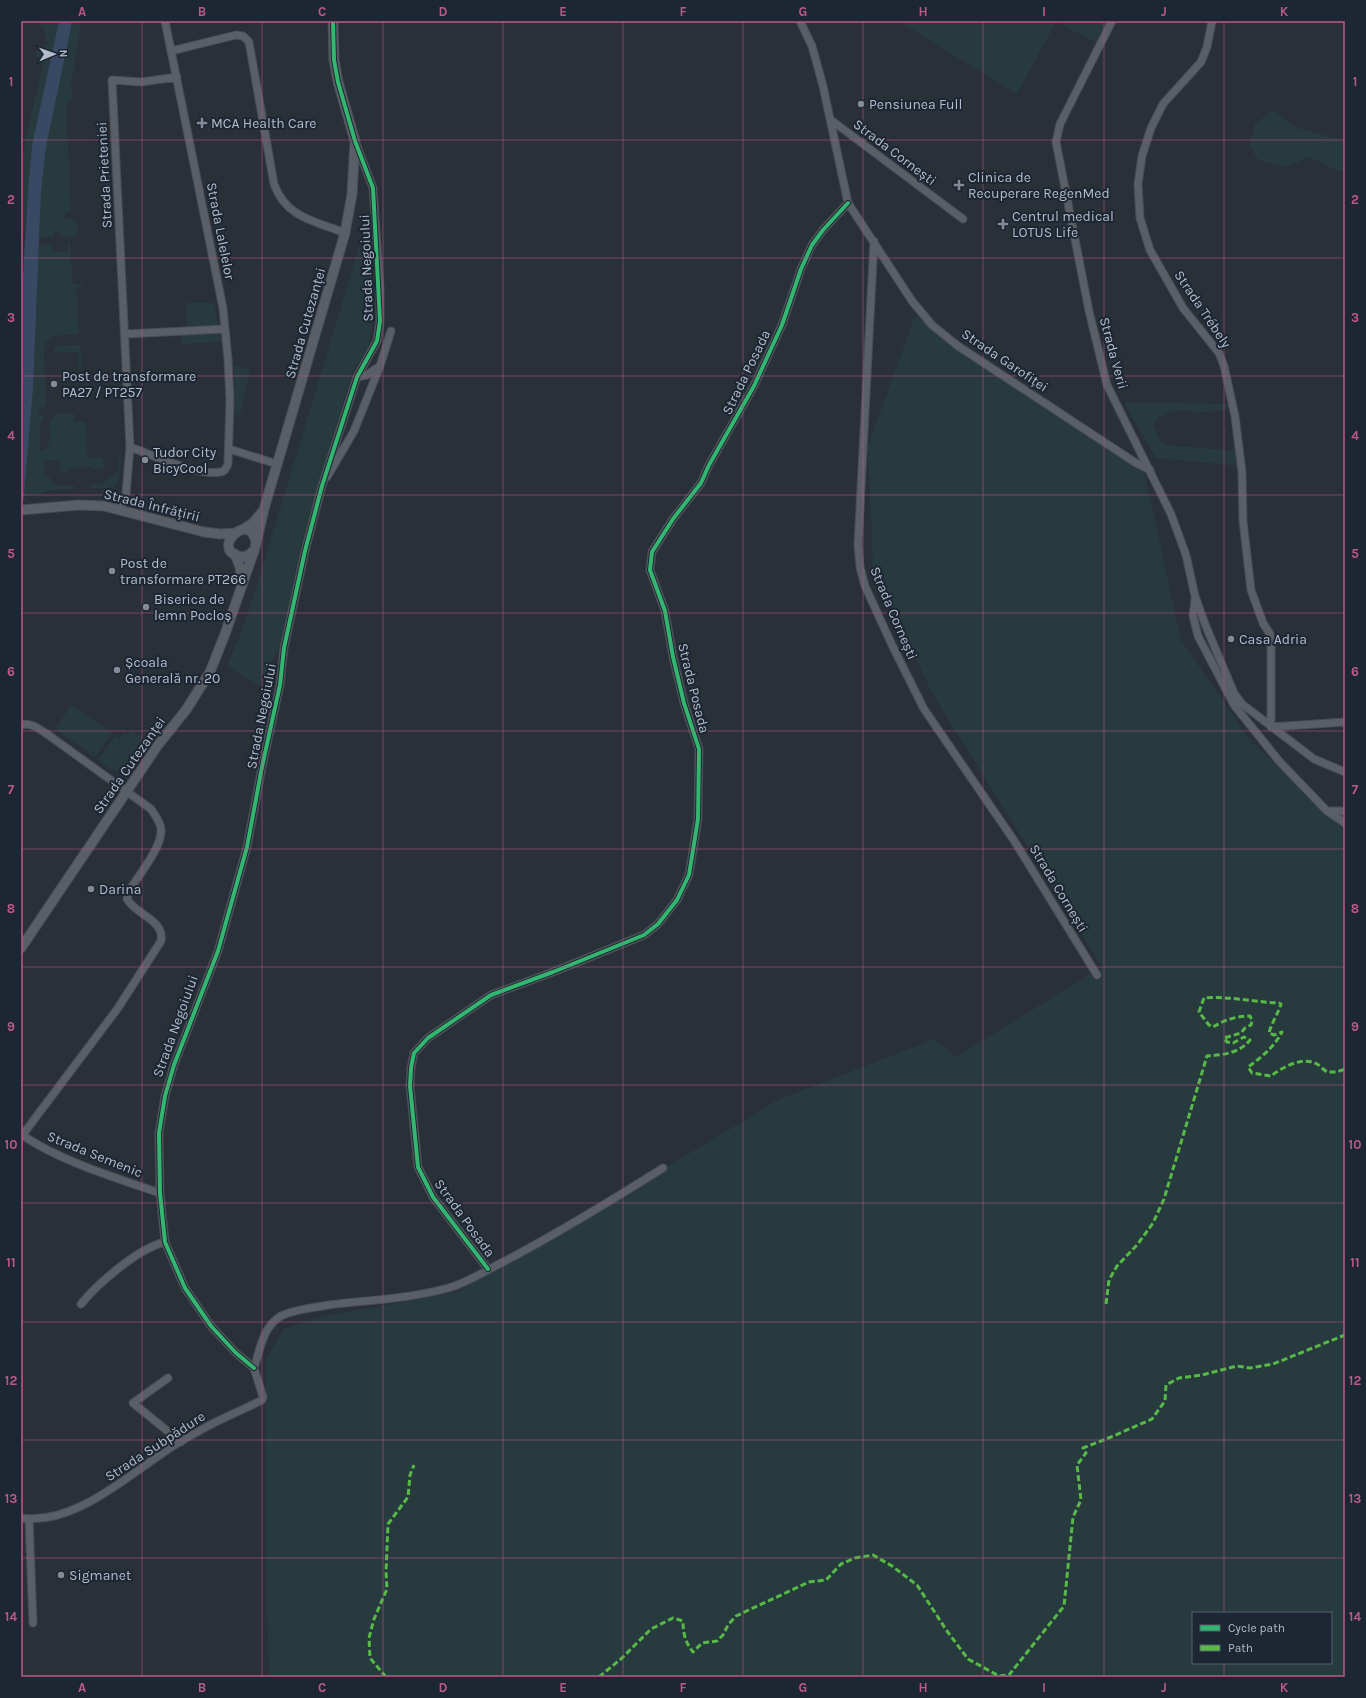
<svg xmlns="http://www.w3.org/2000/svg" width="1366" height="1698" font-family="Karla,sans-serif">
<rect width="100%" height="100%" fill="#2a3038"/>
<!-- green -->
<path fill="#273a3e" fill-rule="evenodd" d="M 40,21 L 59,21 L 58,25 L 32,145 L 24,237 L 21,237 L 21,160 L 43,64 L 35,54 L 48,42 L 43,37 L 47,33 L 38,23 Z
M 71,21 L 80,21 L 80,29 L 73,74 L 71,77 L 72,100 L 66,103 L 71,212 L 65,212 L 65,219 L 71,219 L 77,223 L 77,236 L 60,237 L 60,231 L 54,231 L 54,237 L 39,237 L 41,192 L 46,147 Z
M 898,21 L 1107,21 L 1096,42 L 1056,22 L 1017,94 Z
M 1273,110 L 1295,127 L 1337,139 L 1345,143 L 1345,172 L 1338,171 L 1310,157 L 1286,167 L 1258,160 L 1249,144 L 1255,124 Z
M 68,243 L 70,243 L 73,284 L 80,284 L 84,287 L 76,287 L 79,334 L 52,336 L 45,343 L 44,353 L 46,407 L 40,407 L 39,416 L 45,416 L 40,424 L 40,449 L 43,451 C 52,445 50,432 49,423 L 56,414 L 74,414 L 75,422 L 86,421 L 87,458 L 103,457 L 104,467 L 101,469 L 94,469 L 93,467 L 70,468 L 70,471 L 62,472 L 59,470 L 60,460 L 44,461 L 45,474 L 58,486 L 74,486 L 74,489 L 43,491 L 39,495 L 24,496 L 33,389 L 39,245 L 52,244 L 53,252 L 68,251 Z
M 359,247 L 371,251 L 374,315 L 368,348 L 352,373 L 302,540 L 280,646 L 259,686 L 227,666 L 242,631 L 255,592 Z
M 186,303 L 214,303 L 218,325 L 187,326 Z
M 915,316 L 1144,470 L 1181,640 L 1252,743 L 1345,824 L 1345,1677 L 269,1677 L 266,1568 L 266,1359 L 284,1329 L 315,1318 L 458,1292 L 778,1100 L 934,1039 L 956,1057 L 1102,967 L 932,693 L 873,566 L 868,446 ZM 1193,1613 L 1331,1613 L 1331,1663 L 1193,1663 Z
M 220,334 L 221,342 L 181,344 L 181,335 Z
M 80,345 L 82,367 L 79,370 L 78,352 L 53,353 L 56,346 Z
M 236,366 L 239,366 L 250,370 L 240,415 L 235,415 L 234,368 Z
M 1127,402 L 1229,404 L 1226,410 L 1195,413 L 1185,410 L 1172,412 L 1158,418 L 1153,425 L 1159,438 L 1165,445 L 1235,451 L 1239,453 L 1241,466 L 1156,458 L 1125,405 Z
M 118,457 L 120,457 L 120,470 L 117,485 L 112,488 L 90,488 L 90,485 L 102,484 L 119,470 Z
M 71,705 L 112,733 L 95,757 L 55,729 Z
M 132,730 L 143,738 L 124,767 L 121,770 L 113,771 L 98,760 L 115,736 L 120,739 L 124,732 L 128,735 Z"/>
<!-- water -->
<path fill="#384963" d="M 59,21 L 71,21 L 71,27 L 46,147 L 41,192 L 33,389 L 24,496 L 21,514 L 21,310 L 28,190 L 32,145 Z"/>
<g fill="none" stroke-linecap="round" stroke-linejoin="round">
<defs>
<path id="minor" d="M 800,21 L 812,46 L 823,86 L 848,203 L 912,301 L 932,325 L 958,346 L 1136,463 L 1150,470
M 1112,21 L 1060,124 L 1056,142 L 1089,311 L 1107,385 L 1171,514 L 1186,555 L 1195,596 L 1205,624 L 1234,693 L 1242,704 L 1314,759 L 1345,772
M 1212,21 L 1207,47 L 1201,62 L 1163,104 L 1151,128 L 1142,156 L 1138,184 L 1140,218 L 1150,250 L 1183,308 L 1219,353 L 1224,366 L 1235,416 L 1242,472 L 1243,521 L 1251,590 L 1263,623 L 1270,634 L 1271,641 L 1271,727
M 171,51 L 236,35 L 243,36 L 249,42 L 274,184 C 286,218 315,221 345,233
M 831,120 L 963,219
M 874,241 L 858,545 L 860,567 L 865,586 L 892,645 L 924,709 L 1015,842 L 1097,975
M 125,334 L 225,329
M 357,377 L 367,375 L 380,366 L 391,331
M 130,447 C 152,455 197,476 220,472 C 225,472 226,468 228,464 L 230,400 L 228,359 L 223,308 L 165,21
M 229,449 L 277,464
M 327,477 L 354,431 L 380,366
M 121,509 L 126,493 L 130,447 L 112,80 L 141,82 L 177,77
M 1195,599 L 1193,616 L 1198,636 L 1234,705 L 1279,761 L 1327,811 L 1345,823
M 21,725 C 31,722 39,729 47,734 L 151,809 C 155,815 160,821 161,829 C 163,846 138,876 129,891 L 127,899 C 136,915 165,920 161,941 L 118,1008 L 21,1137
M 1271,727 L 1345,722
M 1328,811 L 1345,811
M 22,1135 C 60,1161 116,1178 160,1193
M 488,1269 L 433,1197 L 418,1167 L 410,1086 L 411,1068 L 414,1053 L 428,1038 L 491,995 L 553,972 L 644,935 L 658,924 L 677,900 L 689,875 L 698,819 L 699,749 L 684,703 L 673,657 L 665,611 L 650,570 L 652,552 L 673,519 L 701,483 L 709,465 L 754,386 L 782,325 L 801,269 L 812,245 L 823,230 L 848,203
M 81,1304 C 98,1283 139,1248 165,1242
M 254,1368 L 236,1353 L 211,1326 L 185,1288 L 165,1242 L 160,1193 L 159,1133 L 165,1096 L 174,1065 L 218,951 L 247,847 L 262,767 L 280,685 L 284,648 L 305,551 L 322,486 L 357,377 L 377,341 L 380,321 L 380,289 L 373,188 L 355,141
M 254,1368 C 260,1350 263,1326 281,1316 C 295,1309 313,1308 328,1305 C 368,1300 409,1299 448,1288 C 465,1284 487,1270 503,1262 C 559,1233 609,1202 663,1168
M 168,1378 L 133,1403 L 181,1442
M 21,1518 C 72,1525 121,1481 160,1455 C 172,1446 186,1438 199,1431 C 219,1419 241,1411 262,1400 L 263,1397 L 254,1368
M 29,1519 L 33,1623"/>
<path id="tertiary" d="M 21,510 L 79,505 L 104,506 L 204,532 L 220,534 L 235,533
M 242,530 L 253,523 L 262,512
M 253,551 C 250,555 245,558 239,556 C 210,549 250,509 256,543
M 235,554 L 240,567 L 241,582
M 21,948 L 158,745 L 186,710 L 210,672 L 225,634 L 255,548 L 264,509 L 345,233 L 352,194 L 355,141 L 338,82 L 334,60 L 333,21"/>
</defs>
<!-- minor casing -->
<use href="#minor" stroke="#484c53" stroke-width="9"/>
<!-- tertiary casing -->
<use href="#tertiary" stroke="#484c53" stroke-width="11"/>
<!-- minor -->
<use href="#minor" stroke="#5a5e66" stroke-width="7"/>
<!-- tertiary -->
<use href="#tertiary" stroke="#5a5e66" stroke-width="9"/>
<!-- quiet -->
<path stroke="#58b947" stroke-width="3" stroke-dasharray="6 3" stroke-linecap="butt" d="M 1106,1304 L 1109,1280 L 1117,1266 L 1137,1245 L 1153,1223 L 1164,1199 L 1207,1056 C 1223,1055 1240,1053 1250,1040 L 1244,1037 L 1233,1043 L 1227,1042 L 1224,1038 L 1241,1033 L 1245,1028 L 1251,1025 L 1252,1020 L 1250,1016 C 1237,1016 1224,1020 1213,1027 L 1209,1025 L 1199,1012 L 1204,998 C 1229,996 1254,1002 1279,1003 L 1281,1004 C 1278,1014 1271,1024 1269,1033 L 1274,1035 L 1282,1032 C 1274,1047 1262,1057 1248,1067 L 1252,1073 L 1271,1076 C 1283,1067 1302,1056 1317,1064 C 1320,1066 1324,1070 1327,1072 L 1337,1072 L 1345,1069
M 386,1677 L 370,1658 L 369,1638 L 374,1619 L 387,1589 L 386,1572 L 388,1524 L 408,1497 L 410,1475 L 414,1465
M 599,1677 L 622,1658 L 651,1629 L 673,1618 L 683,1621 C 683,1633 685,1642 693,1652 L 702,1643 L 717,1641 L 723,1635 L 728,1625 L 736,1616 L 809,1582 L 826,1580 L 841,1564 L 855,1558 L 873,1555 L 892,1566 L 917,1585 L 947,1631 L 968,1659 L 999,1676 L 1009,1675 L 1064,1606 L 1073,1517 L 1081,1500 L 1077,1465 L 1086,1453 L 1083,1448 L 1111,1437 L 1152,1419 L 1165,1401 L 1166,1385 L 1179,1378 L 1202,1375 L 1237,1366 L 1250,1368 L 1273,1364 L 1345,1335"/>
<defs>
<path id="cycleway" d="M 488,1269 L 433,1197 L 418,1167 L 410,1086 L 411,1068 L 414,1053 L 428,1038 L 491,995 L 553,972 L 644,935 L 658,924 L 677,900 L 689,875 L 698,819 L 699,749 L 684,703 L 673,657 L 665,611 L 650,570 L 652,552 L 673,519 L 701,483 L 709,465 L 754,386 L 782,325 L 801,269 L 812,245 L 823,230 L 848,203
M 254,1368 L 236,1353 L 211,1326 L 185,1288 L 165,1242 L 160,1193 L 159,1133 L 165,1096 L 174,1065 L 218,951 L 247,847 L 262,767 L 280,685 L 284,648 L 305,551 L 322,486 L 357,377 L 377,341 L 380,321 L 373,188 L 355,141 L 338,82 L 334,60 L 333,21"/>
</defs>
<!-- cycleway casing -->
<use href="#cycleway" stroke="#1d2633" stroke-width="6"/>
<!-- cycleway -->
<use href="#cycleway" stroke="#33b770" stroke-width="4"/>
</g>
<!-- grid -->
<path fill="none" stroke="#bc5a87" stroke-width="1" stroke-opacity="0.55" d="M 142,21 L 142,1677M 262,21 L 262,1677M 383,21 L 383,1677M 503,21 L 503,1677M 623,21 L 623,1677M 743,21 L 743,1677M 863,21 L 863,1677M 983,21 L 983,1677M 1104,21 L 1104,1677M 1224,21 L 1224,1613M 21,140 L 1345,140M 21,258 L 1345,258M 21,376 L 1345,376M 21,495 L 1345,495M 21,613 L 1345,613M 21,731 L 1345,731M 21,849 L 1345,849M 21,967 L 1345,967M 21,1085 L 1345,1085M 21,1203 L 1345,1203M 21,1322 L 1345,1322M 21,1440 L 1345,1440M 21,1558 L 1345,1558M 1224,1663 L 1224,1677"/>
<!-- markers -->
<g fill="#848b96" stroke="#1d2633" stroke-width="1.5">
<circle cx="861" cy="104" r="4"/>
<path d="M200 117h4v4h4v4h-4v4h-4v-4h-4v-4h4z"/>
<path d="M957 179h4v4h4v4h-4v4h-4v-4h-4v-4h4z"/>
<path d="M1001 218h4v4h4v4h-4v4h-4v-4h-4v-4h4z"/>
<circle cx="54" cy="384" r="4"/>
<circle cx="145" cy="460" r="4"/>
<circle cx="112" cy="571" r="4"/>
<circle cx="146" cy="607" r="4"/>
<circle cx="1231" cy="639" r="4"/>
<circle cx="117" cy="670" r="4"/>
<circle cx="91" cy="889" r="4"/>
<circle cx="61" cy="1575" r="4"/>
</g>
<g text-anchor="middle" stroke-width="4" stroke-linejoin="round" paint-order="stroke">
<!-- poi labels -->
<g font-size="14" fill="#b4bcc9" stroke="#1d2633" text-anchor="start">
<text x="869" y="109">Pensiunea Full</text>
<text x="211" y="128">MCA Health Care</text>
<text x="968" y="182">Clinica de<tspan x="968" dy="16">Recuperare RegenMed</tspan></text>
<text x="1012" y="221">Centrul medical<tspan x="1012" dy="16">LOTUS Life</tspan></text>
<text x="62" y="381">Post de transformare<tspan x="62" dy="16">PA27 / PT257</tspan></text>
<text x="153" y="457">Tudor City<tspan x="153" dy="16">BicyCool</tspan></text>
<text x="120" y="568">Post de<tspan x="120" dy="16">transformare PT266</tspan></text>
<text x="154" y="604">Biserica de<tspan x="154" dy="16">lemn Pocloș</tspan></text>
<text x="1239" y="644">Casa Adria</text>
<text x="125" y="667">Școala<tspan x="125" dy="16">Generală nr. 20</tspan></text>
<text x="99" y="894">Darina</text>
<text x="69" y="1580">Sigmanet</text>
</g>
<!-- street labels -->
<g font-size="14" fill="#b4bcc9" stroke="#1d2633">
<text transform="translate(895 152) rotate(37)" y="5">Strada Cornești</text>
<text transform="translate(104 175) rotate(-93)" y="5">Strada Prieteniei</text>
<text transform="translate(221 231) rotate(79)" y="5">Strada Lalelelor</text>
<text transform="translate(366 268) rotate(-92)" y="5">Strada Negoiului</text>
<text transform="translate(1203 309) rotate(56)" y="5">Strada Trébely</text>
<text transform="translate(305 323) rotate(-74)" y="5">Strada Cutezanței</text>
<text transform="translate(1114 353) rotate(75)" y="5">Strada Verii</text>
<text transform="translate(1005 360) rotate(34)" y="5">Strada Garofiței</text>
<text transform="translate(746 372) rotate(-64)" y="5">Strada Posada</text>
<text transform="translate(152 505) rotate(14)" y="5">Strada Înfrățirii</text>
<text transform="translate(894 613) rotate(67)" y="5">Strada Cornești</text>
<text transform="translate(694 688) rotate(76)" y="5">Strada Posada</text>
<text transform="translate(261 716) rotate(-79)" y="5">Strada Negoiului</text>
<text transform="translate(129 765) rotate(-55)" y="5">Strada Cutezanței</text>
<text transform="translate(1059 888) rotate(59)" y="5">Strada Cornești</text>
<text transform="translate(175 1026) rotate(-70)" y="5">Strada Negoiului</text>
<text transform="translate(95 1154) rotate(22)" y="5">Strada Semenic</text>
<text transform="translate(465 1218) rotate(54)" y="5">Strada Posada</text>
<text transform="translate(155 1446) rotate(-33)" y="5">Strada Subpădure</text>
</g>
</g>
<!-- border -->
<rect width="1366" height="1698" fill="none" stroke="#1d2633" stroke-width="44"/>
<!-- legend -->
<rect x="1192" y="1612" width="140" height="52" fill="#1d2633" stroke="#59626f"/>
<rect x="1200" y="1625" width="20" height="6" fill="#33b770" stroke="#59626f"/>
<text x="1228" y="1632" font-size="12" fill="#b4bcc9">Cycle path</text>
<rect x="1200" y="1645" width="20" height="6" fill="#58b947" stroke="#59626f"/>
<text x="1228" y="1652" font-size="12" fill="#b4bcc9">Path</text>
<!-- north arrow -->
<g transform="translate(54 54) rotate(88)" stroke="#1d2633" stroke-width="3" paint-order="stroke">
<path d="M0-3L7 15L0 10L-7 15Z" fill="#b4bcc9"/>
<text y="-6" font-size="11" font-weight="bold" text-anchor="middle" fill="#b4bcc9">N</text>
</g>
<rect x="22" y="22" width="1322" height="1654" fill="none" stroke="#bc5a87" stroke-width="1.5"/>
<g font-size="13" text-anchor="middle" font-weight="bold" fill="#bc5a87">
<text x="82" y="16">A</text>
<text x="202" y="16">B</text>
<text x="322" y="16">C</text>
<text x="443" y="16">D</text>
<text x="563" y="16">E</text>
<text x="683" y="16">F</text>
<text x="803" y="16">G</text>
<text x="923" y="16">H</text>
<text x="1044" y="16">I</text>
<text x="1164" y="16">J</text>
<text x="1284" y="16">K</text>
<text x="11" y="86">1</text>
<text x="1355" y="86">1</text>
<text x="11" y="204">2</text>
<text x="1355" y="204">2</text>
<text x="11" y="322">3</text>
<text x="1355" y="322">3</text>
<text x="11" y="440">4</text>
<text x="1355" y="440">4</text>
<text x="11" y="558">5</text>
<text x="1355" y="558">5</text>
<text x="11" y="676">6</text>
<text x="1355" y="676">6</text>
<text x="11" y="794">7</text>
<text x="1355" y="794">7</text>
<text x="11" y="913">8</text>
<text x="1355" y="913">8</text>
<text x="11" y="1031">9</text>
<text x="1355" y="1031">9</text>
<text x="11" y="1149">10</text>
<text x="1355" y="1149">10</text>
<text x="11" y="1267">11</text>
<text x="1355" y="1267">11</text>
<text x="11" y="1385">12</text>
<text x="1355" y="1385">12</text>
<text x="11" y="1503">13</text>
<text x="1355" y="1503">13</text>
<text x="11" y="1621">14</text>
<text x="1355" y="1621">14</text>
<text x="82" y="1692">A</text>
<text x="202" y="1692">B</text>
<text x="322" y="1692">C</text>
<text x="443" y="1692">D</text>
<text x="563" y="1692">E</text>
<text x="683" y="1692">F</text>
<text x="803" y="1692">G</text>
<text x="923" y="1692">H</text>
<text x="1044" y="1692">I</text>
<text x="1164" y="1692">J</text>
<text x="1284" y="1692">K</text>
</g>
</svg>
